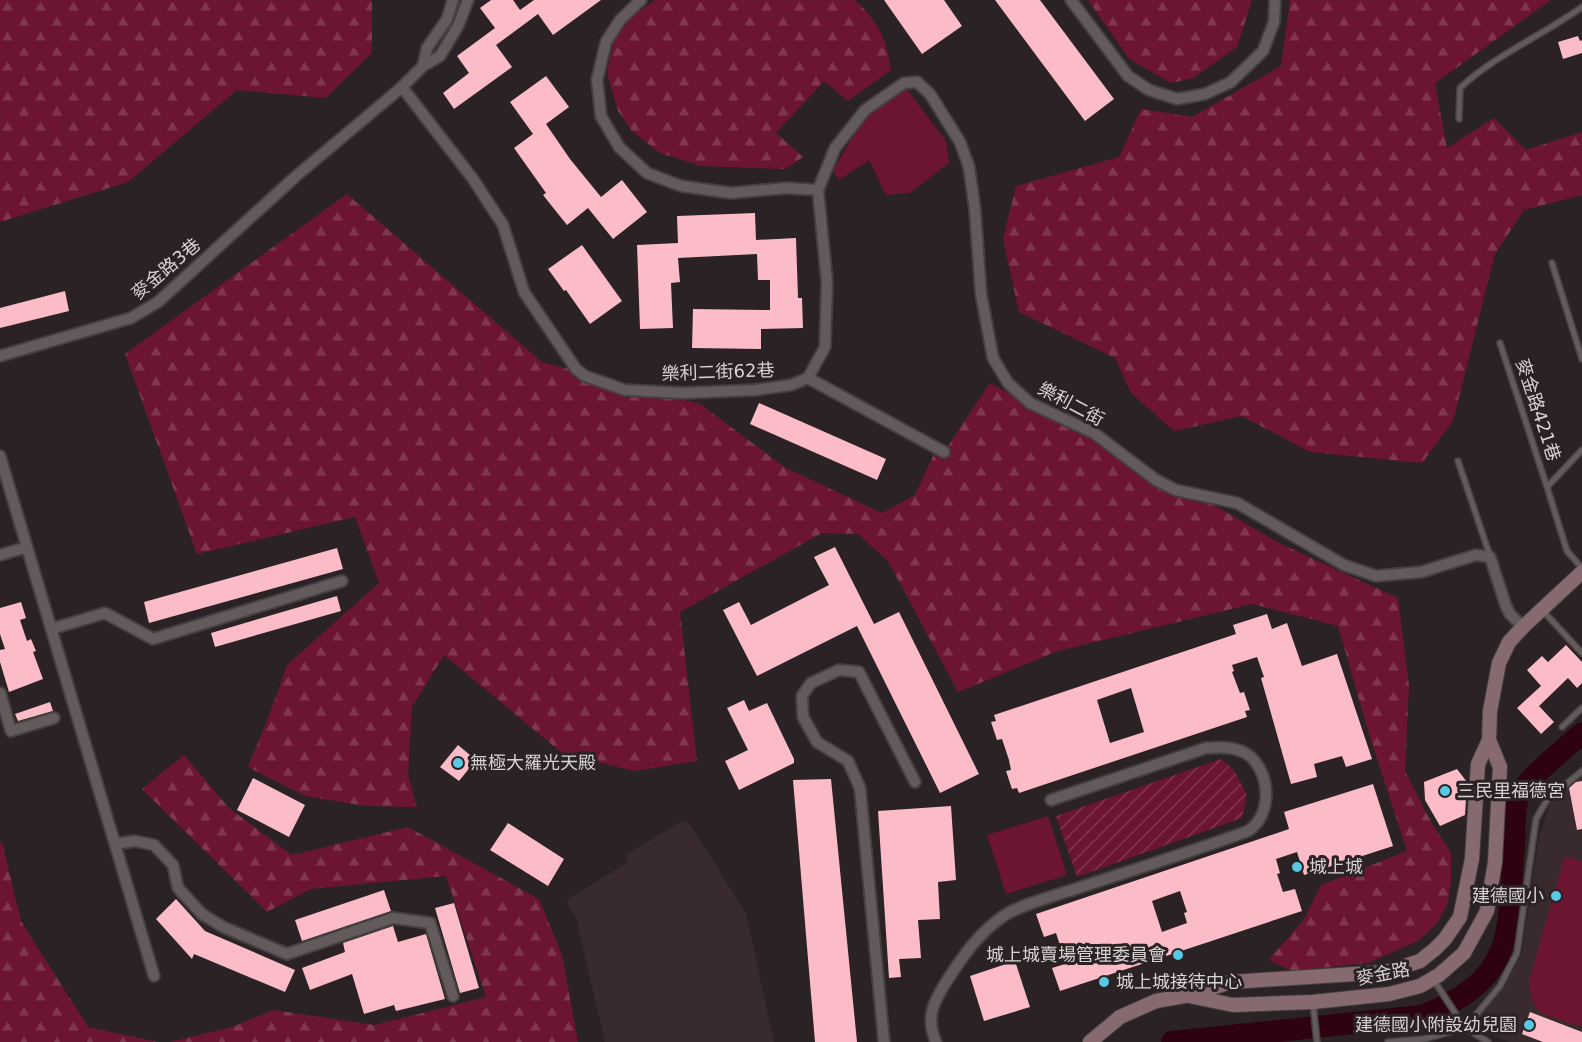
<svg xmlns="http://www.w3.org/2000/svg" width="1582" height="1042" font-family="'DejaVu Sans','Noto Sans TC',sans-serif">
<defs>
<pattern id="forest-firs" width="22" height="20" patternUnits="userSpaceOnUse" patternTransform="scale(1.5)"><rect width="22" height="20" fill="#6c1532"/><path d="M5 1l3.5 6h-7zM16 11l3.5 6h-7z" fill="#80364f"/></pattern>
<pattern id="garden-furrows" width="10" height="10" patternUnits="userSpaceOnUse" patternTransform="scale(1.5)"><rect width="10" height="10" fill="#6c1532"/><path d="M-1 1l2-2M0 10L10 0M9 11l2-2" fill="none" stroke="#80364f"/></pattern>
</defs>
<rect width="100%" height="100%" fill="#2a2224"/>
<!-- built -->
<path fill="#382a2d" d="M 1582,768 L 1582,1042 L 1510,1042 L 1480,1030 L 1478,1016 L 1504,987 L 1522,954 L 1539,837 L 1553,795 Z
M 683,820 L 690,824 L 746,913 L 774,1042 L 605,1042 L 576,918 L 566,900 L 628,862 L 625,855 Z"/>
<!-- grass -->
<path fill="#6c1532" d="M 906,88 L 946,141 L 949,163 L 910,193 L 886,195 L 869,160 L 839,180 L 833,171 C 855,132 865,110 906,88 Z
M 1048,816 L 1067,875 L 1006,894 L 987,835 Z
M 1565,856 L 1577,859 L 1576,862 L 1582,860 L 1582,1025 L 1575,1025 L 1540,1013 L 1532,1000 L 1529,981 Z"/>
<!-- forest -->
<path fill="url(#forest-firs)" d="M 0,0 L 372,0 L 372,53 L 326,98 L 237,90 L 128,182 L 0,222 Z
M 655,0 L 855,0 C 879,23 886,38 891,70 L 848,101 L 824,81 L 776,133 L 803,157 L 785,169 L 701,166 L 660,153 L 632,131 L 618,111 L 607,73 L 616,28 Z
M 1088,0 L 1252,0 L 1237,47 L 1193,78 L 1171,83 L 1129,59 Z
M 1290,0 L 1551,0 L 1435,83 L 1447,148 L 1494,118 L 1526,150 L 1582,132 L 1582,195 L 1524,210 L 1495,254 L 1453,421 L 1422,463 L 1310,452 L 1242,416 L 1174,431 L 1131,393 L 1115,358 L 1019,312 L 1003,239 L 1016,186 L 1119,157 L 1141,109 L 1192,117 L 1281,66 Z
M 347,194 L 542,362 L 700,404 L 786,468 L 882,513 L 915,495 L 935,452 L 944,452 L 990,383 L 1142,463 L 1279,543 L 1398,598 L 1409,686 L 1405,771 L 1431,822 L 1451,853 L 1451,881 L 1447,905 L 1437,923 L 1418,941 L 1368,963 L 1292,971 L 1269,960 L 1304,919 L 1321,885 L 1407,851 L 1369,734 L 1338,626 L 1252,604 L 1058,651 L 958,692 L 888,561 L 858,534 L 822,533 L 680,612 L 697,761 L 634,771 L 562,753 L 444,655 L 412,707 L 408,775 L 417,807 L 366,806 L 305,796 L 248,767 L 270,713 L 287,665 L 379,583 L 355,517 L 197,554 L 125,354 Z
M 184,755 L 229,808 L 292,855 L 408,827 L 539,899 L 562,955 L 578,1042 L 170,1042 L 232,1027 L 274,1010 L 374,1025 L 486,997 L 446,876 L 311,889 L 267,912 L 142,789 Z
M 2,842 L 21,921 L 88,1027 L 158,1042 L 0,1042 L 0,843 Z"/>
<!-- garden -->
<path fill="url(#garden-furrows)" d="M 1221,759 L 1234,770 L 1247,795 L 1242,818 L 1077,877 L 1056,816 Z"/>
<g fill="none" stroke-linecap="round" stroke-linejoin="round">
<!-- river -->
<path stroke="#2f0211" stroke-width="22" d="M 1172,1042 L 1422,1016 C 1519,977 1507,933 1514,843 C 1515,832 1514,808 1518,798 C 1526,778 1565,749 1582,733"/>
</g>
<!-- building -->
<path fill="#fbbcc8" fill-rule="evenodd" d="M 491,0 L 513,0 L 520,10 L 534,0 L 601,0 L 553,35 L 538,14 L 496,45 L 512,67 L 454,109 L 443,93 L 469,73 L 457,56 L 495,28 L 480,8 Z
M 884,0 L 944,0 L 962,26 L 922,54 Z
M 995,0 L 1040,0 L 1114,99 L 1085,121 Z
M 1578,36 L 1580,41 L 1582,40 L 1582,53 L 1563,59 L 1558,42 Z
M 546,76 L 569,107 L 546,124 L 570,159 L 601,197 L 622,180 L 647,212 L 613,239 L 588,208 L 567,225 L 543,195 L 546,193 L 514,148 L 533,134 L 510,102 Z
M 755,213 L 756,240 L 796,238 L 798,298 L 802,298 L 803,328 L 761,329 L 761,349 L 692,348 L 693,309 L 770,310 L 770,280 L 758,280 L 757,254 L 678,258 L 680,282 L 671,283 L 673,328 L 640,329 L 637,245 L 678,243 L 677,216 Z
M 582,245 L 622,301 L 590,324 L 566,290 L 564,291 L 548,269 Z
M 65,291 L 69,311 L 0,328 L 0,308 Z
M 759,403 L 886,459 L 877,480 L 750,424 Z
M 835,547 L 874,624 L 899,612 L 979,774 L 940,793 L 857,626 L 757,676 L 723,610 L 739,602 L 751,625 L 829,585 L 814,557 Z
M 337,548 L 343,569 L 149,623 L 144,602 Z
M 337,596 L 341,611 L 215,647 L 211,633 Z
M 21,602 L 26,618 L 20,620 L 27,641 L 31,639 L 36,651 L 33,652 L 43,679 L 9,692 L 0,662 L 0,650 L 5,649 L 0,634 L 0,608 Z
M 1267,614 L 1272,629 L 1287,623 L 1302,666 L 1337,654 L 1372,759 L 1346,767 L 1342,756 L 1314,764 L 1317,777 L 1291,784 L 1261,678 L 1264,677 L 1257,657 L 1232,665 L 1234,671 L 1232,672 L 1240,693 L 1244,692 L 1250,710 L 1245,711 L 1247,717 L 1019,793 L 1017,788 L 1012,789 L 1006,771 L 1011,770 L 1009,760 L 1002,739 L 997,740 L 991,722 L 996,721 L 994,715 L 1236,634 L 1233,625 ZM 1131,688 L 1144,732 L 1110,743 L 1097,700 Z
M 1566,645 L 1582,662 L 1582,683 L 1577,688 L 1568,678 L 1539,706 L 1554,722 L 1541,734 L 1517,708 L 1541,686 L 1527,670 L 1542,656 L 1548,662 Z
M 744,700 L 749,711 L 767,703 L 794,759 L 794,763 L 739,790 L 725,761 L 748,750 L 727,708 Z
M 50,702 L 53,711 L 18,721 L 15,714 Z
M 458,745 L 476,760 L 459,781 L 440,767 Z
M 1457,769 L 1467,782 L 1465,815 L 1440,826 L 1425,800 L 1424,782 Z
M 253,778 L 305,805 L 289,837 L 237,810 Z
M 831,779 L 857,1042 L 815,1042 L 793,780 Z
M 1582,781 L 1582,829 L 1577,830 L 1569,788 L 1576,782 Z
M 1373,784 L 1393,846 L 1304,875 L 1297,852 L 1276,859 L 1280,873 L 1277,874 L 1283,892 L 1295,889 L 1302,911 L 1060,991 L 1052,968 L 1065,964 L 1063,954 L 1056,933 L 1044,937 L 1036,914 L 1289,829 L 1284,812 ZM 1180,891 L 1187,912 L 1184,913 L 1187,923 L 1162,932 L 1152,901 Z
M 951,806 L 956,880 L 938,882 L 940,919 L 918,920 L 921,958 L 899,959 L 901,977 L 889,978 L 878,811 Z
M 508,823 L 564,859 L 548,886 L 490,850 Z
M 384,890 L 391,911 L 302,941 L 295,920 Z
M 176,899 L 205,931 L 295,970 L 285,992 L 194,954 L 192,959 L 156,919 Z
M 454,903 L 479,988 L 460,993 L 435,908 Z
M 393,926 L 398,942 L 426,934 L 445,999 L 396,1011 L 394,1005 L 364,1014 L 352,974 L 310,990 L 302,968 L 345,952 L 343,943 Z
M 1015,961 L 1030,1007 L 984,1021 L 970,976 Z
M 1530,1012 L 1582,1032 L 1582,1042 L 1543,1042 L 1522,1034 Z"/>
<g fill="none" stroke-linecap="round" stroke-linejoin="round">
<defs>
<path id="lane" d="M 1459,119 L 1460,88 C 1495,55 1543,35 1582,7
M 1552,263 L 1582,359
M 1500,343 L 1547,487
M 1582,450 L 1547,487 L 1567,551 L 1582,568
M 1458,461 L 1490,556
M 1543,611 L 1582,653
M 1562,727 L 1582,708
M 1433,979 L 1465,1028 L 1488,1042
M 1313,1004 L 1317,1042
M 1388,1042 L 1424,1039 L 1465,1028 L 1500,986 L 1517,953 L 1536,819 L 1547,800 L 1582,771"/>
<path id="street" d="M 641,0 L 620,20 L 606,42 L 597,80 L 601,116 L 619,147 L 647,173 L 681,186 L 731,193 L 786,188 L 818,190
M 1071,0 L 1128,76 L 1149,90 L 1177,99 L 1205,94 L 1231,82 L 1263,51 L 1274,22 L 1275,0
M 423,66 L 427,48 L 447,19 L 453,0
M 402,87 L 473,179 L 503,225 L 524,292 L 576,369 L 585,376 L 625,390 L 683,393 L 755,390 L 791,385 L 808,378 L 825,347 L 827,282 L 818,190 L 835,148 L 865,110 L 904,83 L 917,82 L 930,94 L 960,142 L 969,167 L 975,210 L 981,294 L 993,358 L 1008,383 L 1030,403 L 1094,433 L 1156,480 L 1176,490 L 1237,503 L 1344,565 L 1376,576 L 1421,572 L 1476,555 L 1490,557 L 1506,606 L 1510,614 L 1523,627
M 0,356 L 131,318 L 158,302 L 295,177 L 402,87 L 423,66 L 440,56 L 458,26 L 468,0
M 808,378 L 944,452
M 0,456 L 154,976
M 0,555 L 27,547
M 51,629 L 105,613 L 153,639 L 342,581
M 0,693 L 11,731 L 54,718
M 115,844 L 135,841 L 154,845 L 173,865 L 178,888 L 202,914 L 223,927 L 287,954 L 393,918 L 430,923 L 453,996
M 884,1042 L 860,788 L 848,761 L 817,742 L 803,717 L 802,696 L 811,683 L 839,670 L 859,672 L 915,782
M 936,1042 C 925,1016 934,1001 948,979 C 963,956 979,933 1002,917 C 1016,906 1057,895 1075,889 C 1133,870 1191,852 1248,831 C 1272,815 1271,776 1251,757 C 1238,746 1221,747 1206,748 L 1051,800"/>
<path id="secondary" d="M 1189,996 L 1233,1005 L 1313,1002 L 1389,994 L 1420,986 L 1439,975 L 1464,953 L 1487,911 L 1495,862 L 1500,767 L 1489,740
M 1090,1042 L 1120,1017 L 1156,1001 L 1184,996 L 1231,982 L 1386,972 L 1420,961 L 1435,949 L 1445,939 L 1460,917 L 1472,859 L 1478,764 L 1489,740 L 1490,711 L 1499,663 L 1509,642 L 1523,627 L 1582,572"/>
</defs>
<!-- lane casing -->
<use href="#lane" stroke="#454040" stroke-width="8"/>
<!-- street casing -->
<use href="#street" stroke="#454040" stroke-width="14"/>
<!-- secondary casing -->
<use href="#secondary" stroke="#454040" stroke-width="16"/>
<!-- lane -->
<use href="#lane" stroke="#625a5b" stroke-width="5"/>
<!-- street -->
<use href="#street" stroke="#625a5b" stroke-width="10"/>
<!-- secondary -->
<use href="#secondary" stroke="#866a6f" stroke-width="14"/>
</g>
<!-- markers -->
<g fill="#58c9e3" stroke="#2a2224" stroke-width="2">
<circle cx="458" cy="763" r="6"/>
<circle cx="1445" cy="791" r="6"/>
<circle cx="1297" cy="867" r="6"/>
<circle cx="1556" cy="896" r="6"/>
<circle cx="1178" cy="955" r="6"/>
<circle cx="1104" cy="982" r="6"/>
<circle cx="1529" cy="1025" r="6"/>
</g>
<g text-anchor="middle" stroke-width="6" stroke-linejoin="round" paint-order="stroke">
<!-- street labels -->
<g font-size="18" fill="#d8d3d3" stroke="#2a2224">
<text transform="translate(166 269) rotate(-40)" y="6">麥金路3巷</text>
<text transform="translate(718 372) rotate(-2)" y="6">樂利二街62巷</text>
<text transform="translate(1071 404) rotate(28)" y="6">樂利二街</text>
<text transform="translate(1538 410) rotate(72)" y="6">麥金路421巷</text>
<text transform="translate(1383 974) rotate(-11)" y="6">麥金路</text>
</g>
<!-- poi labels -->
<g font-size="18" fill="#d8d3d3" stroke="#2a2224" text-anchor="start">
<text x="470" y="769">無極大羅光天殿</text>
<text x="1457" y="797">三民里福德宮</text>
<text x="1309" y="873">城上城</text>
<text x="1544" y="902" text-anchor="end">建德國小</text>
<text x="1166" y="961" text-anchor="end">城上城賣場管理委員會</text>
<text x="1116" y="988">城上城接待中心</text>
<text x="1517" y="1031" text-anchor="end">建德國小附設幼兒園</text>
</g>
</g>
</svg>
